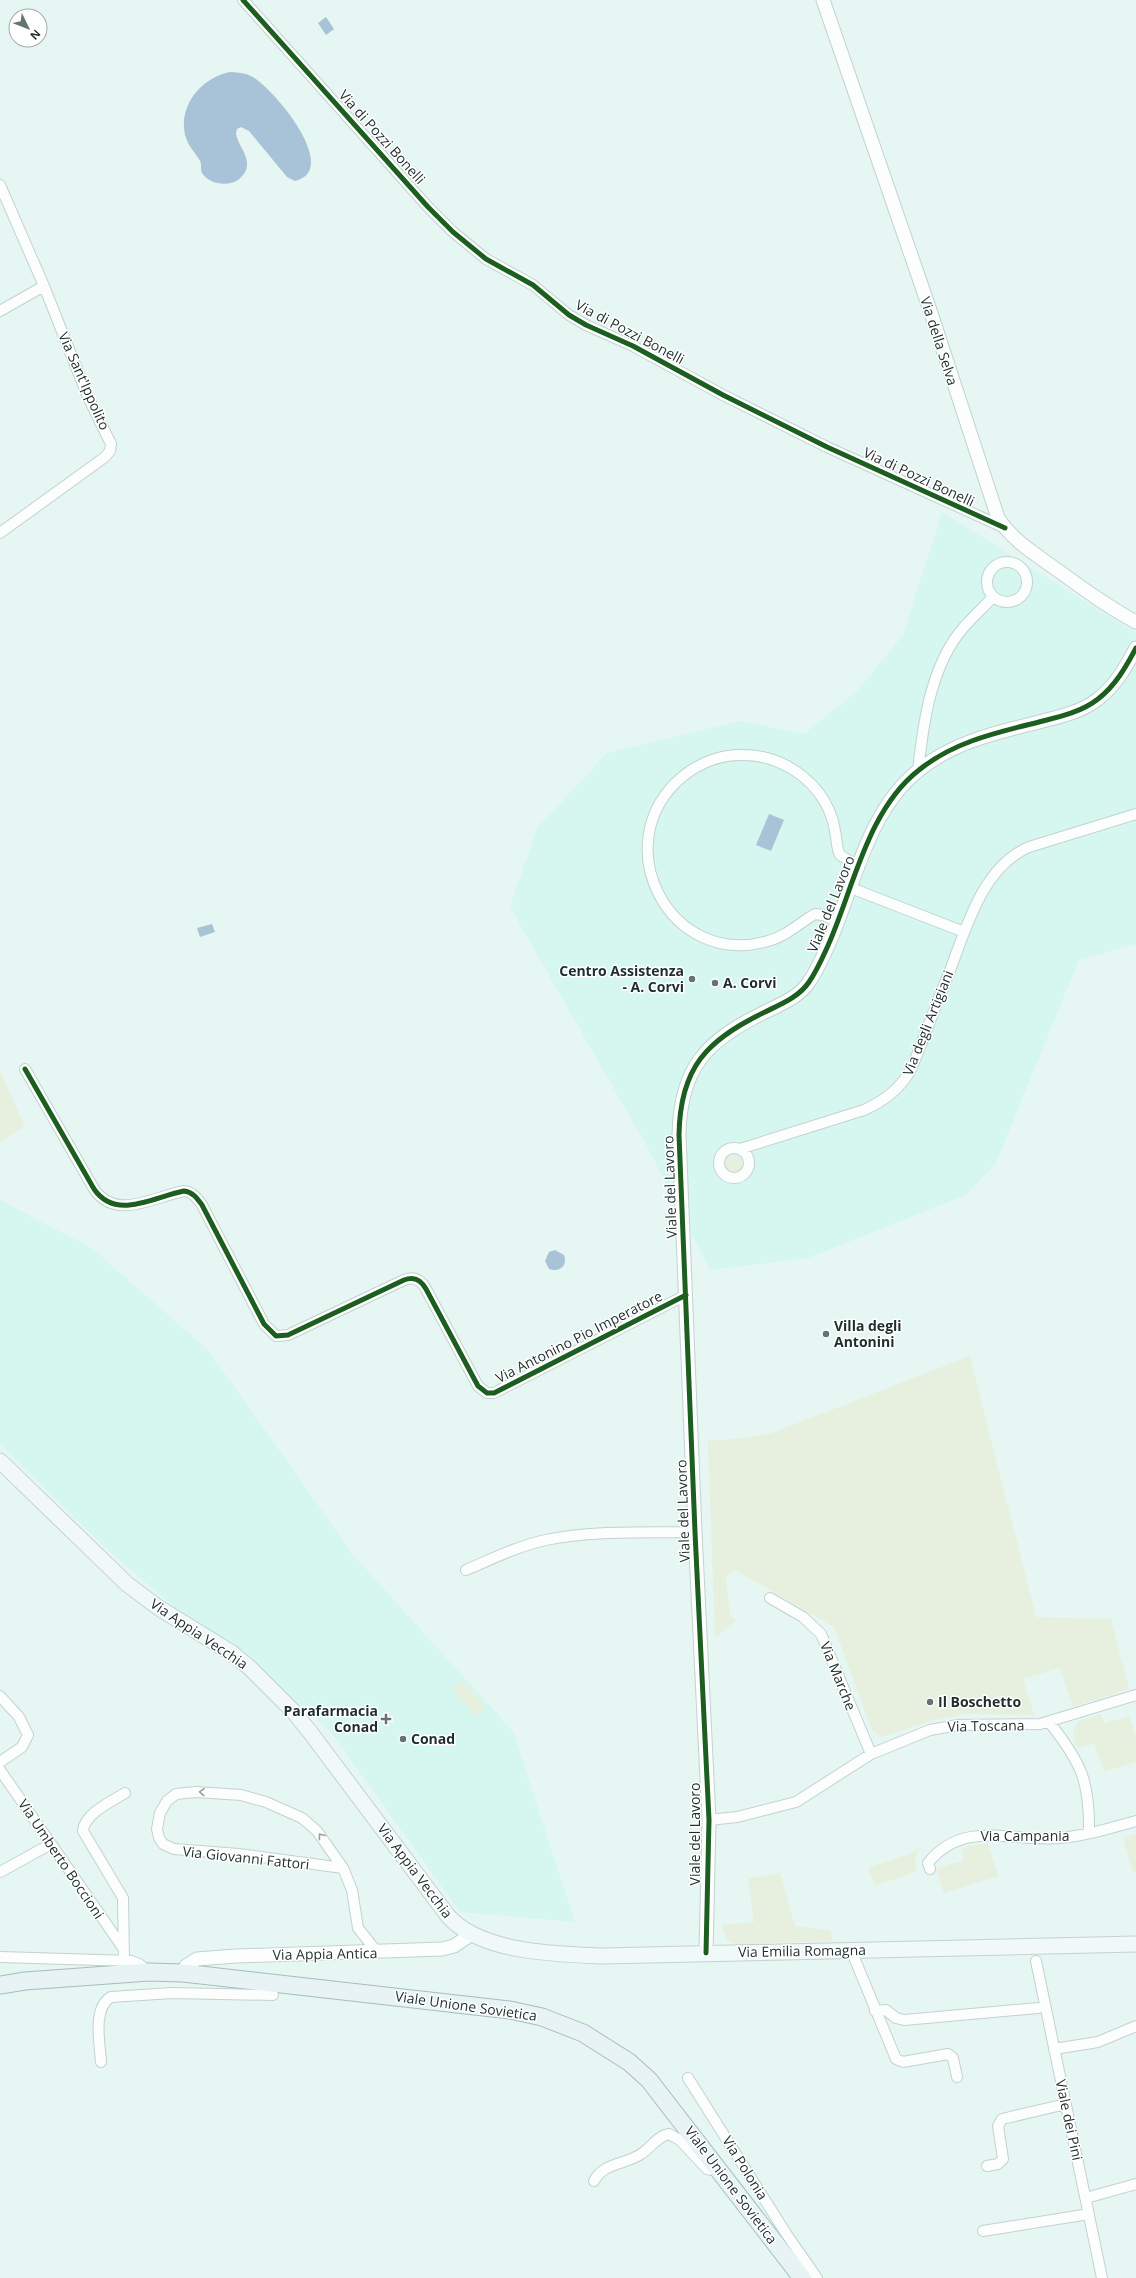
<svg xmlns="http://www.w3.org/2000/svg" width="1136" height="2278" font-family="'Open Sans',sans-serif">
<rect width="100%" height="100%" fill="#e6f6f2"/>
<!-- built -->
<path fill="#d6f7ef" d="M 942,512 L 1136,633 L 1136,944 L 1079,960 L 996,1163 L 966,1195 L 808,1258 L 710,1270 L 649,1150 L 510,907 L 537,828 L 607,753 L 740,721 L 804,734 L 856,692 L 903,635 Z
M 0,1200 L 92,1248 L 209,1351 L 354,1556 L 513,1731 L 575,1922 L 460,1912 L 330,1731 L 250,1660 L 196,1626 L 102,1545 L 0,1444 Z"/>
<!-- green -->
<path fill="#e7f0df" d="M 0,1071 L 25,1126 L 0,1143 Z
M725 1164a9 9 0 1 1 18 0a9 9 0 1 1-18 0Z
M 970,1356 L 1036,1617 L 1111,1619 L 1129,1689 L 1073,1707 L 1060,1668 L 1023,1679 L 1034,1715 L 965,1714 L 932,1721 L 881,1737 L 872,1730 L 834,1627 L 735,1570 L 728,1574 L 726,1579 L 730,1615 L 736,1621 L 715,1638 L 708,1441 L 746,1438 L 772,1433 Z
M 463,1680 L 485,1707 L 475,1716 L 452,1689 Z
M 1101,1714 L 1104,1723 L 1129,1716 L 1136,1737 L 1136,1762 L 1104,1772 L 1094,1743 L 1079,1748 C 1071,1740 1072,1731 1078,1721 Z
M 1136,1834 L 1136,1872 L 1133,1873 L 1123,1838 Z
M 978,1844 L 988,1844 L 998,1876 L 944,1893 L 936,1869 L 962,1861 L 964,1857 L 962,1850 L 968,1846 Z
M 920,1846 L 915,1858 L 917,1871 L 875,1886 L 868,1868 L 910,1854 Z
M 780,1873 L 795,1926 L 830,1930 L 833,1941 L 735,1944 L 726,1939 L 721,1925 L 754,1922 L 748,1878 Z"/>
<!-- water -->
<path fill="#a8c3d7" d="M 326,17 L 334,29 L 326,35 L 318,23 Z
M 230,72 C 237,72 244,73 251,76 C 273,87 342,170 295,181 L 287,177 L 249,131 L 241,127 L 237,129 L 236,133 C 237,144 248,154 247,165 C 247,171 243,176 238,180 C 227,187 209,184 202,173 C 200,169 202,165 200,161 C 194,150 185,144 184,128 C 182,101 204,77 230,72 Z
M 769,814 L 784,820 L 771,851 L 756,845 Z
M 212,924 L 215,932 L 200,937 L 197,928 Z
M 555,1250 L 564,1255 C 568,1265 560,1273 549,1269 L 545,1261 L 549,1252 Z"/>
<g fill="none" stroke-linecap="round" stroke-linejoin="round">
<defs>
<path id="minor" d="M 243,0 L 428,207 L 453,232 L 486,259 L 533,285 L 569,315 L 586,325 L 633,346 L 723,395 L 827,447 L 1005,528
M 0,185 L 44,286 L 88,397 L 111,444 L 110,451 L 105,457 L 0,533
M 0,311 L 44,286
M987 582a20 20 0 1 1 40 0a20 20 0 1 1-40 0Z
M 918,771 C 923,725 930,671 959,633 C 969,620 982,609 993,597
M 851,888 L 964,932
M 838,922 L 823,915 L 815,914 C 799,923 787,936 768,941 C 670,970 604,843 682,777 C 699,763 721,754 743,755 C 773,755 800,769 819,793 C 827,804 833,817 835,831 C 837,839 836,847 840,855 L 859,867
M 25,1069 L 94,1189 C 116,1221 153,1197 184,1191 C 193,1192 197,1198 202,1205 L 264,1324 L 276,1336 L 288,1335 L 404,1280 C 414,1276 421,1280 426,1289 L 478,1386 L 487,1393 L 494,1393 L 686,1295
M719 1163a15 15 0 1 1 30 0a15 15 0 1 1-30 0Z
M 740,1149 L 864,1110 C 884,1101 902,1088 912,1067 C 925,1036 936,1004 949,973 C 966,929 982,867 1029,847 L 1136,814
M 466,1570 C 492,1559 518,1546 546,1540 C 594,1530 646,1533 695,1532
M 770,1598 L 803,1617 L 821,1634 L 871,1754
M 0,1696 L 19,1717 L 28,1735 L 22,1747 L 0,1762
M 1049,1722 C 1081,1762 1090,1781 1089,1833
M 0,1770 L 123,1948
M 709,1820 L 737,1817 L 796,1802 L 871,1754 L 930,1730 L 958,1725 L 1040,1724 L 1136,1695
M 343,1868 L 239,1854 L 174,1849 L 163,1844 L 159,1838 L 157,1829 L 160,1813 L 167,1801 L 176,1794 L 196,1792 L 241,1795 L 266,1802 L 302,1818 L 317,1831 L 343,1868 L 352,1890 L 358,1928 L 377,1952
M 930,1869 L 928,1863 C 963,1819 1011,1842 1059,1838 C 1085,1836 1111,1828 1136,1821
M 0,1872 L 51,1844
M 851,1950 L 896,2059 L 903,2062 L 948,2054 L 953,2058 L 957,2077
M 0,1957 L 131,1961 L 139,1964 L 149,1972
M 124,1961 L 123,1898 L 83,1831 C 84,1814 112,1801 125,1793
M 1036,1961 L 1102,2278
M 875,2011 L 886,2010 L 896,2018 L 904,2020 L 1038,2008
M 1054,2049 L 1098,2042 L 1136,2026
M 101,2062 C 100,2044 92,2008 111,1997 L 172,1993 L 273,1995
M 688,2078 L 787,2235 L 817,2278
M 987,2166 L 998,2164 L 1003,2159 L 998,2126 L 1002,2119 L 1066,2104
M 594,2181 C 604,2162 625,2165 641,2154 C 651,2148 657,2136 669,2134 L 680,2140 L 707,2169 L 712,2170 L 718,2168
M 1086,2198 L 1136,2184
M 983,2231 L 1089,2214"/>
<path id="tertiary" d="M 823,0 L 931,313 L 998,518 C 1012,540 1035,554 1056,569 C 1082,588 1108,607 1136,622
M 706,1953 L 709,1820 L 695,1532 L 679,1135 C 680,1067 707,1040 765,1012 C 781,1004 799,997 809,982 C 816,972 821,961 826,950 C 853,892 866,811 919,770 C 951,744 990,734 1031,724 C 1053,718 1079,714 1098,699 C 1115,686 1126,667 1136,648
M 183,1973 L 186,1966 L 197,1959 L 236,1956 L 442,1949 L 454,1946 L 470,1935"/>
<path id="secondary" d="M 0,1461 L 127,1584 L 159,1608 L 232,1653 L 250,1668 L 293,1711 L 310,1732 L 448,1916 C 481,1953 556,1954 603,1956 L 1136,1944"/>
<path id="primary" d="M 0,1985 L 25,1981 L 149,1972 L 183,1973 L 510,2010 L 542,2017 L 583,2033 L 629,2062 L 649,2080 L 802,2278"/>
</defs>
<!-- minor casing -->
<use href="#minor" stroke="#c3d2ce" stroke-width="12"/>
<!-- tertiary casing -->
<use href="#tertiary" stroke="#c3d2ce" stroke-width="15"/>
<!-- secondary casing -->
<use href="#secondary" stroke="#c3d2ce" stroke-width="17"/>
<!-- primary casing -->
<use href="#primary" stroke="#a6bdbe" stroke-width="19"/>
<!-- minor -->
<use href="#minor" stroke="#fbfefd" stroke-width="10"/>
<!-- tertiary -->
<use href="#tertiary" stroke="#fbfefd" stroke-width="13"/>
<!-- secondary -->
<use href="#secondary" stroke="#f1f8f8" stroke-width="15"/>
<!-- primary -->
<use href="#primary" stroke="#e7f3f4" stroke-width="17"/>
<defs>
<path id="cycleway" d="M 243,0 L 428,207 L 453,232 L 486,259 L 533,285 L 569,315 L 586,325 L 633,346 L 723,395 L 827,447 L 1005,528
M 25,1069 L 94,1189 C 116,1221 153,1197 184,1191 C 193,1192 197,1198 202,1205 L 264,1324 L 276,1336 L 288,1335 L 404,1280 C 414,1276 421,1280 426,1289 L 478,1386 L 487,1393 L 494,1393 L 686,1295
M 706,1953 L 709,1820 L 695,1532 L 679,1135 C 680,1067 707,1040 765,1012 C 781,1004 799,997 809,982 C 816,972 821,961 826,950 C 853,892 866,811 919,770 C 951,744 990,734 1031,724 C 1053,718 1079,714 1098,699 C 1115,686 1126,667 1136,648"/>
</defs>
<!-- cycleway casing -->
<use href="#cycleway" stroke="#fff" stroke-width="8"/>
<!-- cycleway -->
<use href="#cycleway" stroke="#1b5e20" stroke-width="5"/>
</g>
<!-- one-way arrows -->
<defs><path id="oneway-chevron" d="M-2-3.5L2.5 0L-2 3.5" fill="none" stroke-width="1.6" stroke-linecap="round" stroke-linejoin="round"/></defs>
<g stroke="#98a09e">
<use href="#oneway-chevron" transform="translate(202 1792) rotate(-177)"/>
<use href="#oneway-chevron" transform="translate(321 1836) rotate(-127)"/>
</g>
<!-- markers -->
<g fill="#657471" stroke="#fff" stroke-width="1.5">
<circle cx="692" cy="979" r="4"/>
<circle cx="715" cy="983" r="4"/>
<circle cx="826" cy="1334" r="4"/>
<circle cx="930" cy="1702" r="4"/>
<path d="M384 1713h4v4h4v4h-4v4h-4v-4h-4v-4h4z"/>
<circle cx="403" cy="1739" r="4"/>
</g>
<g text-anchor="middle" stroke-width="3" stroke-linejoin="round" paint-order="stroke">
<!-- street labels -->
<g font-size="14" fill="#1f2e2b" stroke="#fff">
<text transform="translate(382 137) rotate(48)" y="5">Via di Pozzi Bonelli</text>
<text transform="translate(630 332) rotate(28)" y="5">Via di Pozzi Bonelli</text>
<text transform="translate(939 341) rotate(72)" y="5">Via della Selva</text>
<text transform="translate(84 381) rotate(66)" y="5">Via Sant'Ippolito</text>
<text transform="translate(919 477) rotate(25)" y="5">Via di Pozzi Bonelli</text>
<text transform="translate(831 904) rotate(-68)" y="5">Viale del Lavoro</text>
<text transform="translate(928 1023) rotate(-68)" y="5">Via degli Artigiani</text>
<text transform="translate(670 1187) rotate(-92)" y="5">Viale del Lavoro</text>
<text transform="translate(579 1337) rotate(-27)" y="5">Via Antonino Pio Imperatore</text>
<text transform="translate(683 1511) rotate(-92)" y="5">Viale del Lavoro</text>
<text transform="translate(199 1634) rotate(34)" y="5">Via Appia Vecchia</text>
<text transform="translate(838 1676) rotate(68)" y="5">Via Marche</text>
<text transform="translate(986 1726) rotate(-1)" y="5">Via Toscana</text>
<text transform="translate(695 1834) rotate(-90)" y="5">Viale del Lavoro</text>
<text x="1025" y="1841">Via Campania</text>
<text transform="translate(246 1858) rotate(6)" y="5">Via Giovanni Fattori</text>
<text transform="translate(61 1859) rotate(56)" y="5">Via Umberto Boccioni</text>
<text transform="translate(415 1871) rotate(53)" y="5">Via Appia Vecchia</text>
<text transform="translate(802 1951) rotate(-1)" y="5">Via Emilia Romagna</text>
<text transform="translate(325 1954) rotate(-1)" y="5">Via Appia Antica</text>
<text transform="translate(466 2006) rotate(8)" y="5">Viale Unione Sovietica</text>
<text transform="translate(1069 2120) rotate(78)" y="5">Viale dei Pini</text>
<text transform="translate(745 2168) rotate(58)" y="5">Via Polonia</text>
<text transform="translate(731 2185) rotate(53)" y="5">Viale Unione Sovietica</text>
</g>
<!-- poi labels -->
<g font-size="14" font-weight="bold" fill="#1f2e2b" stroke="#fff" text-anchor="start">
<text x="684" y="976" text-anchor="end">Centro Assistenza<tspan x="684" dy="16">- A. Corvi</tspan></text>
<text x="723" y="988">A. Corvi</text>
<text x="834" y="1331">Villa degli<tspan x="834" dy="16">Antonini</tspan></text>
<text x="938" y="1707">Il Boschetto</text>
<text x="378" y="1716" text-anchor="end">Parafarmacia<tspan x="378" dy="16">Conad</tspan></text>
<text x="411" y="1744">Conad</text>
</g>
</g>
<!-- north arrow -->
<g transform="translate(28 28) rotate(133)"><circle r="19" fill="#ffffff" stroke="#a5abaa"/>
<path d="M0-3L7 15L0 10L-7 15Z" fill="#657471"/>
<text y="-6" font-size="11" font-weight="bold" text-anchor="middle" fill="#1f2e2b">N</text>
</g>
</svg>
